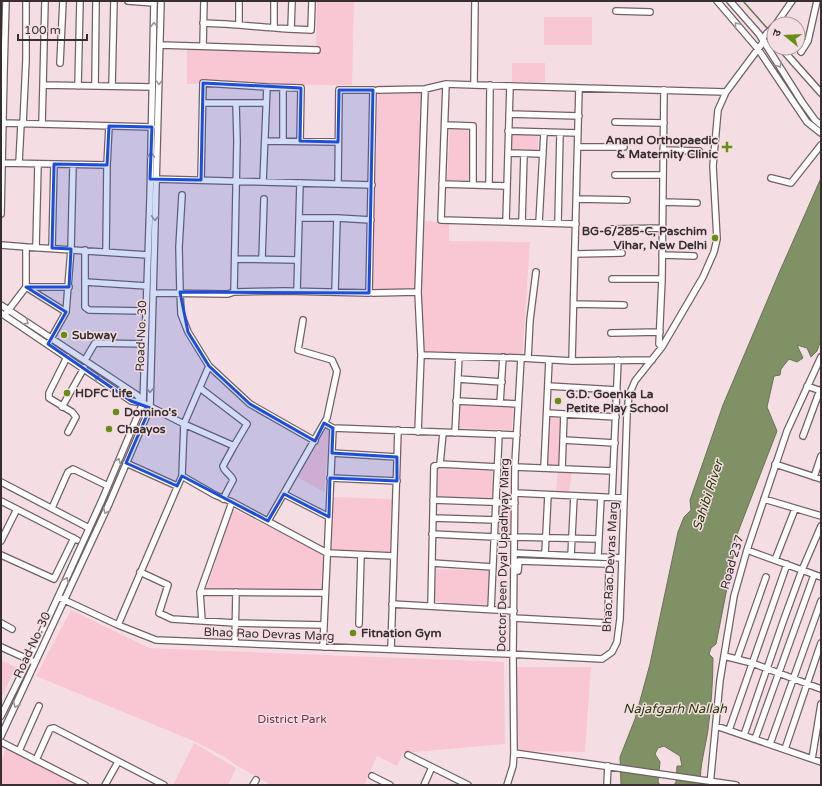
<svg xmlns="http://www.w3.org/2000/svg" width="822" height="786" font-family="'Varela Round','Noto Sans Devanagari',sans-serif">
<rect width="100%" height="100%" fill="#f4dee4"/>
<!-- green -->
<path fill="#f9c6d3" d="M 317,1 L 354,1 L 352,85 L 187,84 L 187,46 L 316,47 Z
M 544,17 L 592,17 L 592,45 L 544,45 Z
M 512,63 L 545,63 L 545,82 L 512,82 Z
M 378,85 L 424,86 L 421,221 L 449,222 L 449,241 L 530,242 L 522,360 L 419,351 L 420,295 L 372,295 Z
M 450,127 L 476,128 L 474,181 L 447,180 Z
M 512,134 L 538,134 L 538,151 L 511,151 Z
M 459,405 L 513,407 L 512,430 L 458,428 Z
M 550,417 L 561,418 L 560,465 L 548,465 Z
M 330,423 L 324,492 L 297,477 Z
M 438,469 L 494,471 L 493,499 L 437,497 Z
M 558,470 L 572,470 L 569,493 L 556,493 Z
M 333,497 L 392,499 L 390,553 L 331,551 Z
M 499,506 L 511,506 L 510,535 L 499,535 Z
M 233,509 L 324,554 L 323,590 L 206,590 Z
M 436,569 L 491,571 L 489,605 L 435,602 Z
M 71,610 L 149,648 L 504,662 L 505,744 L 403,753 L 397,766 L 377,756 L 364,785 L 271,785 L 236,765 L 225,757 L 196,742 L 36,676 Z
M 1,660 L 16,667 L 1,698 Z
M 513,667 L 591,667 L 585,752 L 517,751 Z
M 194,743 L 236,768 L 228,785 L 173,785 Z
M 6,748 L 77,785 L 1,785 L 1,761 Z"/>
<!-- water -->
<path fill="#809165" stroke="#6a7355" d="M 821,178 L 821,340 L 817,351 L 811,357 L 807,348 L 797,345 L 803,358 L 797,362 L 789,359 L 781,369 L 780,375 L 774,376 L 767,407 L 777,431 L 738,532 L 716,644 L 711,648 L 709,654 L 713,658 C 713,682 711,706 708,730 C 705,749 700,765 700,785 L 674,785 L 676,782 L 677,766 L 682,766 L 680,756 L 664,746 L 658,748 L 655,754 L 660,762 L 658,782 L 660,785 L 621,785 L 620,757 L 635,719 L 650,664 L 678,532 L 684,517 L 691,510 L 690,500 L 723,405 L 779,273 Z"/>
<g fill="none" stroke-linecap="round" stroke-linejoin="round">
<!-- stream -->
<path stroke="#6a7355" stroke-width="1.5" d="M 743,1 L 767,28
M 772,33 L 774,36
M 785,48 L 821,88"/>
<defs>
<path id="minor" d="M 128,1 L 154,3
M 475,1 L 474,85 L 726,92
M 717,1 L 758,49 L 807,122 L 821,133
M 730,1 L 759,34 L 802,102 L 815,120 L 821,125
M 616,11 L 650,12
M 203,23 C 239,24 275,29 311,30 L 312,1
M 239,24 L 239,1
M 776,24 L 792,1
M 274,27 L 274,1
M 291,29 L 292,1
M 767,33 L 774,41
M 762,39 L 774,26
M 160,45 L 317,50
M 203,46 L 204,1
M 781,48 L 821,93
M 801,52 L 808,41 L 817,1
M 60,63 L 63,1
M 1,72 L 4,72 L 1,214
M 4,72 L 6,1
M 446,84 L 441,220 L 576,224
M 43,85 L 45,1
M 78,86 L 80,1
M 95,86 L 96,1
M 112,86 L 114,1
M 267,87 L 301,88 L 300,141
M 378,90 L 425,89 L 446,84 L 474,85
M 203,103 L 266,103
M 509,114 L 579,116
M 615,122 L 664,123
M 3,123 L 152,127
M 23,124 L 26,60 L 26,1
M 42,124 L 43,85 L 152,87
M 445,125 L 473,126 L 473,185
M 508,131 L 578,133
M 265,141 L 338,142
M 283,141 L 283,88
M 578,147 L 624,147
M 663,150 L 699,151
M 508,153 L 543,154
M 2,163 L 107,165
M 19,163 L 21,124
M 615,175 L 663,175
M 771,178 L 791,183 L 821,145
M 153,179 L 372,185
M 201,180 L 203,83 L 267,87 L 263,182
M 442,184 L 507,186
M 489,185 L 490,85
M 182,195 L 179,247 L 180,292 L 181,314 L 188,332 L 209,366 L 250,404 L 315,441
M 577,199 L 627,200
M 663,202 L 697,203
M 299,218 L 337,218
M 506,222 L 510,86
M 522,222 L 524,154
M 539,223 L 544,132
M 558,223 L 560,133
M 612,229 L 663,228
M 1,245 L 26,247 L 26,287 L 7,312
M 26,247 L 148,255
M 36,247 L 38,164
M 52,248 L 54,164
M 85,250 L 85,307 L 89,310 L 146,311
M 106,252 L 107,165 L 109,126
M 575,254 L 622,253
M 662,255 L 694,256
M 235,259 L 298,260
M 262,259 L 264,199
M 612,279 L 662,279
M 85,282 L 147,286
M 26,287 L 66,312
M 26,287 L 69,287
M 297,291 L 300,183
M 234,292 L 237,141 L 236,103
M 335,292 L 337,218 L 371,220
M 153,293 L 228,294 L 234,292 L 285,291 L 369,293 L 373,90 L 339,90 L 338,184
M 373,293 L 418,292
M 574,304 L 624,305
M 1,305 L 137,395 L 143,403
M 1,313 L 131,401 L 143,403 L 184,424 L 234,446 L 223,466 C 224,472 231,474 233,480 L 223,499
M 611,333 L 660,332
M 48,344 L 66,312 L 71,249 L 73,165
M 662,347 L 659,344 L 662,279 L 664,90
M 421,355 L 521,358 L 572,361 L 652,360
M 67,357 L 49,393 L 49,398 L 72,412 L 76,417 L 68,432
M 528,358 L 530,320 L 536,272
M 85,360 L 95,343 L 145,344
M 572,361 L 579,88
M 458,379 L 502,382
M 548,386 L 617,390
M 807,386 L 821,391
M 200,388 L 247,424 L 234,446
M 456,401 L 518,404
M 500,403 L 503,357
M 62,407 L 84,368
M 547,413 L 616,417
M 324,423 L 333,428 L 517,435
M 418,432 L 421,355 L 418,292 L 425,89
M 455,433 L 459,356
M 803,436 L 820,390
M 563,440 L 615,443
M 332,453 L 397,457
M 126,463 L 177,486
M 440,464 L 443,433
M 775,464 L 821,479
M 515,467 L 613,471
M 544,468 L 549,360
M 562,469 L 564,414
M 182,476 L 215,495 L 232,502 L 327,553 L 394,556
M 814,477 L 821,456
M 330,478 L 397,481
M 1,482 L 89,528
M 515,493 L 624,498
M 284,494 L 329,517
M 612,497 L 618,360
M 764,499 L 821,516
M 433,500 L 515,503
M 1,501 L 77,540
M 52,508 L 68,472 L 73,469 L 108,486
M 433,518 L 496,520
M 268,521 L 327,418 L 337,371 L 332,360 L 298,350 L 303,320
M 432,534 L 514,538
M 514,537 L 599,539
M 1,541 L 17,509
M 747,550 L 821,577
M 514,553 L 622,558
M 545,554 L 548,495
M 1,555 L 54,579 L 74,538
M 571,556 L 574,496
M 598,557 L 601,497
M 775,560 L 795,509
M 432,563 L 493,567
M 140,572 L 168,585 L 159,613 L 172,619 L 235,623 L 324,625
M 200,592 L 325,593
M 58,597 L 118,625 L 156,640 L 509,654 L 602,659 L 612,652 L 617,642 L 620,619 L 627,413 L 629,395 L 635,381 L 662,347 L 703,277 L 714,252 L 717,239 L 713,166 L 718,110 L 726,92 L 764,41
M 392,604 L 514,611
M 431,606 L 434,466 L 440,464 L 498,467
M 491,609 L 499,434
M 513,618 L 606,623 L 608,621 L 609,565 L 608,564 L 519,561 L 518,571
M 202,621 L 200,592 L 232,502
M 1,623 L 12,629
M 359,624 L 361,555
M 118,625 L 182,476 L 184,424 L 209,366
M 235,643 L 236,592
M 1,647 L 32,661
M 323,647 L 333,428
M 391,649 L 398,430
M 724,656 L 752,663 L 821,689
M 737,659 L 766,577
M 1,716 L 34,649 L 58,597 L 102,500 L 143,403 L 150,199 L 154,1
M 716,726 L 821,762
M 729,730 L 787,564
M 744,735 L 784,619 L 802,570 L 821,526
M 1,736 L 109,504 L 150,408 L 161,1
M 755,739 L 814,575
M 1,742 L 85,785
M 770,744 L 821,601
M 785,749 L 821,643
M 19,751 L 39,706
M 514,753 L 736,785
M 408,755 L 432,767
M 812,759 L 821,704
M 36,760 L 50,729 L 54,728 L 164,785
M 372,776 L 390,785
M 105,785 L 118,762
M 253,785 L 256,780
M 424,785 L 432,767 L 468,785
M 507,785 L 513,766 L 514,753 L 513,654 L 515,463 L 521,358
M 607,785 L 608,766
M 710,785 L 720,680 L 734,596 L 747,550 L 787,431 L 821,357"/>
</defs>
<!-- minor casing -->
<use href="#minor" stroke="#736065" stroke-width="8"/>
<!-- minor -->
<use href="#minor" stroke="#fff" stroke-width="5.5"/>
</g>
<!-- one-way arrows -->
<defs><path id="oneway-chevron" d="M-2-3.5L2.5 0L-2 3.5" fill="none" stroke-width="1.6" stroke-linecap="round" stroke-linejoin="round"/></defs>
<g stroke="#9a9698">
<use href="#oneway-chevron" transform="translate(154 25) rotate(-89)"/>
<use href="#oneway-chevron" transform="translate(737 25) rotate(-130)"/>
<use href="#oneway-chevron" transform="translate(779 65) rotate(57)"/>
<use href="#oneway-chevron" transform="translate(159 82) rotate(92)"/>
<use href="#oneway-chevron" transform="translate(151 155) rotate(-89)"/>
<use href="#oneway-chevron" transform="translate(155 218) rotate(92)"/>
<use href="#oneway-chevron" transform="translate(26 322) rotate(33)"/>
<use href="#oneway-chevron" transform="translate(97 378) rotate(-145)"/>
<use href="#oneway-chevron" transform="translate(150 390) rotate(92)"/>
<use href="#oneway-chevron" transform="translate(118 461) rotate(-67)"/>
<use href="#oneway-chevron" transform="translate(106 511) rotate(115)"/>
<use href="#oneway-chevron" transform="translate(66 580) rotate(-66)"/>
<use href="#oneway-chevron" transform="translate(16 705) rotate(116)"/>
</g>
<!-- marked area -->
<path fill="#1d4ed8" fill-opacity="0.2" stroke="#1d4ed8" stroke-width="3" stroke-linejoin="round" d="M 203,83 L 301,88 L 300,141 L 338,142 L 339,90 L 373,90 L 369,293 L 180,292 L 188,332 L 209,366 L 250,404 L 315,441 L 324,423 L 333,428 L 332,453 L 397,457 L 397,481 L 330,478 L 329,517 L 284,494 L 268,521 L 182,476 L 177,486 L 126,463 L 150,408 L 131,401 L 48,344 L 66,312 L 26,287 L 69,287 L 71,249 L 52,248 L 54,164 L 107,165 L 109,126 L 152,127 L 150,179 L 201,180 Z"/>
<!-- markers -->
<g fill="#698c14" stroke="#f4dee4" stroke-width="1.5">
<path d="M725 141h4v4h4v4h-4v4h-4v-4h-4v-4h4z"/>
<circle cx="715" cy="238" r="4"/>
<circle cx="64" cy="335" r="4"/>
<circle cx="67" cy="393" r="4"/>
<circle cx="558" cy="401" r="4"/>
<circle cx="116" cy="412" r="4"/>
<circle cx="109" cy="429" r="4"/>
<circle cx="353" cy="633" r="4"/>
</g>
<g text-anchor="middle" stroke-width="3" stroke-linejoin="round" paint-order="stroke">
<!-- poi labels -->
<g font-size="12" font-weight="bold" fill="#362e30" stroke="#f4dee4" text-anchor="start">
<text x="718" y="144" text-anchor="end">Anand Orthopaedic<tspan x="718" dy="14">&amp; Maternity Clinic</tspan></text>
<text x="707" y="235" text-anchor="end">BG-6/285-C, Paschim<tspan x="707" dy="14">Vihar, New Delhi</tspan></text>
<text x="72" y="339">Subway</text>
<text x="75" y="397">HDFC Life</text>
<text x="566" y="398">G.D. Goenka La<tspan x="566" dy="14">Petite Play School</tspan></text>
<text x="124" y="416">Domino's</text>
<text x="117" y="433">Chaayos</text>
<text x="361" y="637">Fitnation Gym</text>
</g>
<!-- street labels -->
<g font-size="12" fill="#362e30" stroke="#f4dee4">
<text transform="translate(141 336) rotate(-88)" y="4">Road No. 30</text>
<text transform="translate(503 555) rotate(-89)" y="4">Doctor Deen Dyal Upadhyay Marg</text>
<text transform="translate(732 562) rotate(-74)" y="4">Road 237</text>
<text transform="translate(610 567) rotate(-87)" y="4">Bhao Rao Devras Marg</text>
<text transform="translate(269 634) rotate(2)" y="4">Bhao Rao Devras Marg</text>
<text transform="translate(32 645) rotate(-65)" y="4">Road No. 30</text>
</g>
<!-- park labels -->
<g font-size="12" fill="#753249" stroke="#f4dee4">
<text x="292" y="723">District Park</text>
</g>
<!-- water labels -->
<g font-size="13" font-style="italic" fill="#2d3d09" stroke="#f4dee4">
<text transform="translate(707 495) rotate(-72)" y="5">Sahibi River</text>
<text x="675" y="713">Najafgarh Nallah</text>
</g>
</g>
<!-- border -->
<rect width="822" height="786" fill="none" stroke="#362e30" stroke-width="4"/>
<!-- north arrow -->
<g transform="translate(786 36) rotate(288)"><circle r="19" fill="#f4dee4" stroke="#a8989c"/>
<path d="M0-3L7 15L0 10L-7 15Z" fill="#698c14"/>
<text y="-6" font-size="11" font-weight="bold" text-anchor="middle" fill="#362e30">उ</text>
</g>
<!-- scale -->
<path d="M18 34v6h69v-6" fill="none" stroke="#362e30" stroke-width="2"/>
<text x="24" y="34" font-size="12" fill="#362e30" stroke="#f4dee4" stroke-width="3" paint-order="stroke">100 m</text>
</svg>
